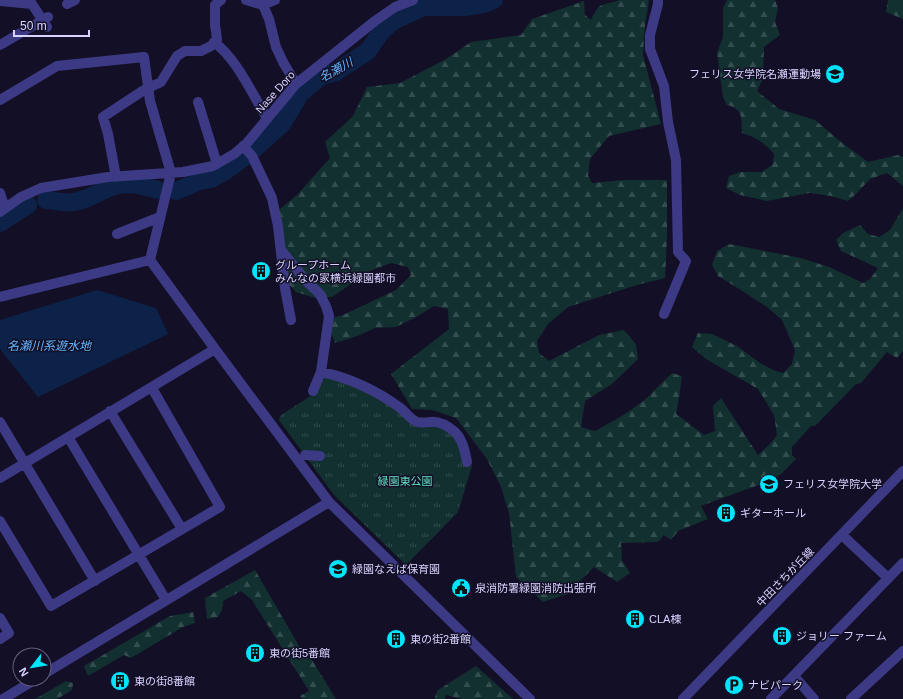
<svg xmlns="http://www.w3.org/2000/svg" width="903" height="699" font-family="Arial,'Noto Sans JP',sans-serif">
<defs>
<pattern id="forest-firs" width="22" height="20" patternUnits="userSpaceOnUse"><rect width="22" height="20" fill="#12302f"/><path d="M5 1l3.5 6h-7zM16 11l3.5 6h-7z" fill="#344d4e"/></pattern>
<pattern id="park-tufts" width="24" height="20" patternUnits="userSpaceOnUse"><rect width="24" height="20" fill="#12302f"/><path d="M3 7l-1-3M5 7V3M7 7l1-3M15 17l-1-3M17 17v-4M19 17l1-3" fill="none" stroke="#344d4e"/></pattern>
</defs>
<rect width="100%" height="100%" fill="#130f26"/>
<!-- forest -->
<path fill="url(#forest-firs)" d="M 619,0 L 649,0 L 645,25 L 643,55 L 661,124 L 609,136 L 590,159 L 588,175 L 592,183 L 624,180 L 667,180 L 667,238 L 665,278 L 637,285 L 568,307 L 548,324 L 537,341 L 539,353 L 549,361 L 599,335 L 624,330 L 636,344 L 638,359 L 612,384 L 585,401 L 581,427 L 595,431 C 613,421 634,410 650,395 C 657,388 664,380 672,373 L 682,376 L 679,398 L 676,414 L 704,435 L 715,431 L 713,406 L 721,398 L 758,455 L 769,445 L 777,435 L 774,415 L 758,389 L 706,359 L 692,347 L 698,333 L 712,334 L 737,346 L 760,363 L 773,370 L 783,373 L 792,364 L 795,350 L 782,320 L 767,307 L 736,287 L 718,276 L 712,265 L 717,251 L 729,244 L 801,258 L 829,267 L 863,283 L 870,279 L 878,268 L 841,251 L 836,240 L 843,233 L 860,225 L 868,234 L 879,237 L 890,230 L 903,208 L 903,351 L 897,358 L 887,352 L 861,383 L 856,384 L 815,426 L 811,426 L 792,447 L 792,455 L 796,459 L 781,474 L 767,482 L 701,506 L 708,519 L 678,531 L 671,540 L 664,535 L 658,542 L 621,543 L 622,560 L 630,573 L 617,582 L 594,567 L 567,594 L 543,602 L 516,577 L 509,513 L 501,487 L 487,459 L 456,418 L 432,410 L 412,409 L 391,374 L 449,329 L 448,309 L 434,306 L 416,317 L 396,327 L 375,328 L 357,336 L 335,343 L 326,320 L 343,315 L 396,290 L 411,275 L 408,267 L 391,263 L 370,271 L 332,297 L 315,298 L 296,292 L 287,282 L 284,264 L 280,209 L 298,194 L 330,158 L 325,142 L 353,116 L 367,87 L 400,83 L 446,59 L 471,42 L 521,35 L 532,19 L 584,1 L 585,15 L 591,20 C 593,16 595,11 598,8 C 603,2 612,4 619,0 Z
M 727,0 L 775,0 L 778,8 L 775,22 L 780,35 L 764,47 L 763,78 L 757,91 L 779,109 L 815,120 L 841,142 L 868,162 L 898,155 L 903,157 L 903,186 L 887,173 L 870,179 L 856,194 L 848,201 L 831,196 L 809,193 L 767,201 L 740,195 L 726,188 L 729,176 L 740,172 L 762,172 L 773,164 L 774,154 C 765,143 755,137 742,133 C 741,118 744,109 727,105 L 723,97 L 717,53 L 723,37 L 723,8 Z
M 888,0 L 903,0 L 903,19 L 886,12 Z
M 255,570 L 302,651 L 312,660 L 336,699 L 302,699 L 300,696 L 309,691 L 252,600 L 241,591 L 223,601 L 222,610 L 218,617 L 207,619 L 205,598 Z
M 193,612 L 195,623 L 183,627 L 131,658 L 124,655 L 88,676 L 84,666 L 170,616 Z
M 476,666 L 513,699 L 462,699 L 446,695 L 445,699 L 434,699 L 438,690 Z
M 66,681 L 73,683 L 72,690 L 57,699 L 35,699 Z"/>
<!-- park -->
<path fill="url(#park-tufts)" d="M 328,376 L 366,390 L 430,423 L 455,434 L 467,462 L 472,466 L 458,512 L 406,565 L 334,495 L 279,420 L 281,415 L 318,391 L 324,378 Z"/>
<!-- water -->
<path fill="#0c2248" d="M 97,290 L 156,308 L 168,334 L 38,397 L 0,349 L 0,320 Z"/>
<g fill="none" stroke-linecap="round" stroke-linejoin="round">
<!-- river -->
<path stroke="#0c2248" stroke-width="18" d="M 176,191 L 200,181 L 211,179 L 224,172 L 246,156 L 282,124 L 300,94 L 321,76 L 336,72 L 368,51 L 381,32 L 393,21 L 423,7 L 465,7 L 484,4 L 494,0
M 46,200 C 55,200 65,204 74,202 C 87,200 97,193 109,188 C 125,181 142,185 158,190
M 0,223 L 28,205"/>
<!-- minor -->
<path stroke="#3d3a85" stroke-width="10" d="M 246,0 L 263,5 L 269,19 L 276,47 L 283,62 L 296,84
M 658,0 L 658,4 L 650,35 L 650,49 L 664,86 L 668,122 L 676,160 L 678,252 L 686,261 L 664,314
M 0,1 L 32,4 L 47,27
M 67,4 L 75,0
M 263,5 L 275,0
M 214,42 C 237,59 252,94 267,118
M 0,45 L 48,17
M 0,100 L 57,66 L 144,57 L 150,101 L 171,173 L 150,260 L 215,349 L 329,502 L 530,699
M 198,102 L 217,164
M 243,146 L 252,156 L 272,198 L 278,226 L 285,288 L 291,320
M 116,177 L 108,134 L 103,117 L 144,90 L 161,82 L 177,56 L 185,51 L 201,51 L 211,46 L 217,40 L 216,31 L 215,26 L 215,5 L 221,0
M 0,193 L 5,208
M 0,212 L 21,197 L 41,188 L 108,177 L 183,172 L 213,166 L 234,154 L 247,143 L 296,84 L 375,21 L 395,7 L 413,0
M 117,234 L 160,217
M 281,250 L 307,282 L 319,293 L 326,306 L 329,316 L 321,372 L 313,391
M 0,297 L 150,260
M 321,372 C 348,377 377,391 399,407 C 405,411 409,418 415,421 C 420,424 424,422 430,422 C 439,421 448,426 455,432 C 463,440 465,452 467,462
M 110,411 L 182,529
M 0,422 L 95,581
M 68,437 L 166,600
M 305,455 L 320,456
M 0,478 L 215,349
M 0,521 L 51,606 L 220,507 L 152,388
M 842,535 L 888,578
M 0,618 L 9,633 L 0,639
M 44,674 L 329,502
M 794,676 L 814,699
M 3,699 L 36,679
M 683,699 L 903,471
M 771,699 L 903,563
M 851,699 L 903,651"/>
</g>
<!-- icons -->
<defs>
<symbol id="university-disc" viewBox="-11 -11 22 22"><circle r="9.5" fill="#00e5ff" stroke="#130f26"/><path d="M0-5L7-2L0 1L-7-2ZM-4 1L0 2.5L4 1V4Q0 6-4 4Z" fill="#111"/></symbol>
<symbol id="building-disc" viewBox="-11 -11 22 22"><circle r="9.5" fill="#00e5ff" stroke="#130f26"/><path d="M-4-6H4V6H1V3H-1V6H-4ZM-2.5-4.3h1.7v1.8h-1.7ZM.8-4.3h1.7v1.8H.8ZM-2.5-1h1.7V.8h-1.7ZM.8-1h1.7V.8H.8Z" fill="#111"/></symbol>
<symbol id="school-disc" viewBox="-11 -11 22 22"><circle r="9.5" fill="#00e5ff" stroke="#130f26"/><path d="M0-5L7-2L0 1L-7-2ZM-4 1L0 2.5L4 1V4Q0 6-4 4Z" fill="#111"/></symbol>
<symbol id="civic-disc" viewBox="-11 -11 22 22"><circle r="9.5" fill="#00e5ff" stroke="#130f26"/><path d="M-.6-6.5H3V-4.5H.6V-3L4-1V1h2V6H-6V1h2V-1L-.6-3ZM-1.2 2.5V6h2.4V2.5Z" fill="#111"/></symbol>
<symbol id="parking-disc" viewBox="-11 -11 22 22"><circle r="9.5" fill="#00e5ff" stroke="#130f26"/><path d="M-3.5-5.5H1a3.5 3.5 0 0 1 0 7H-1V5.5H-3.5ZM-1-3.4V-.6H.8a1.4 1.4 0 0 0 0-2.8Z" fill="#111"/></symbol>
</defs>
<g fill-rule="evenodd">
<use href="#university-disc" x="824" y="63" width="22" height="22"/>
<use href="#building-disc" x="250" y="260" width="22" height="22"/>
<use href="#university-disc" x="758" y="473" width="22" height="22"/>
<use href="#building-disc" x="715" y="502" width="22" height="22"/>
<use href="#school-disc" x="327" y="558" width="22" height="22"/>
<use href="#civic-disc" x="450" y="577" width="22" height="22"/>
<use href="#building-disc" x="624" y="608" width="22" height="22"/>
<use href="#building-disc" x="771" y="625" width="22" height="22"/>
<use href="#building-disc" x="385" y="628" width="22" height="22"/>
<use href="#building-disc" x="244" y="642" width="22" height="22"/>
<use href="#building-disc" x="109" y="670" width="22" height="22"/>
<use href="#parking-disc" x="723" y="674" width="22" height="22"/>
</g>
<g text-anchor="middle" stroke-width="3" stroke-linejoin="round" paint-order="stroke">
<!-- poi labels -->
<g font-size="11" fill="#d9d4ff" stroke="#130f26" text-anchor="start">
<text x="821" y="78" text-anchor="end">フェリス女学院名瀬運動場</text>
<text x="275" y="269">グループホーム<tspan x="275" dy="13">みんなの家横浜緑園都市</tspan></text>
<text x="783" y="488">フェリス女学院大学</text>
<text x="740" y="517">ギターホール</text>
<text x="352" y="573">緑園なえば保育園</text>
<text x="475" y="592">泉消防署緑園消防出張所</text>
<text x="649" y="623">CLA棟</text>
<text x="796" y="640">ジョリー ファーム</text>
<text x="410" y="643">東の街2番館</text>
<text x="269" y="657">東の街5番館</text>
<text x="134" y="685">東の街8番館</text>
<text x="748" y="689">ナビパーク</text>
</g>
<!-- street labels -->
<g font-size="11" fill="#d9d4ff" stroke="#130f26">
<text transform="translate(275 92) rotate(-48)" y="4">Nase Doro</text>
<text transform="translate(785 577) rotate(-46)" y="4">中田さちが丘線</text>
</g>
<!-- park labels -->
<g font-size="11" fill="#5fe0c0" stroke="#130f26">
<text x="405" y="485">緑園東公園</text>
</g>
<!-- water labels -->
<g font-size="12" font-style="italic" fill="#62b6ff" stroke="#130f26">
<text transform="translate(336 70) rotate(-29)" y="4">名瀬川</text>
<text x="49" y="350">名瀬川系遊水地</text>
</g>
</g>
<!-- north arrow -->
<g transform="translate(32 667) rotate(239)"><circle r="19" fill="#130f26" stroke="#625e7d"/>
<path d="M0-3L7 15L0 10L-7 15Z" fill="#00e5ff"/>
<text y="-6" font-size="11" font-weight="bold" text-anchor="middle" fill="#d9d4ff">N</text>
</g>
<!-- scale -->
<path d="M14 30v6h75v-6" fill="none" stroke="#d9d4ff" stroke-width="2"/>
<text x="20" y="30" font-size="12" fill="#d9d4ff" stroke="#130f26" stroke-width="3" paint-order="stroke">50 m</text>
</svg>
